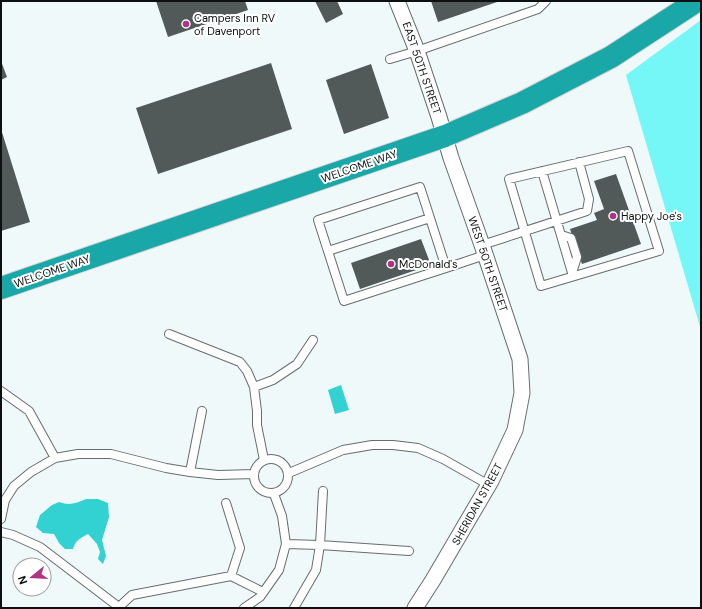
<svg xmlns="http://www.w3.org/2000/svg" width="702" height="609" font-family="'DM Sans',sans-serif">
<rect width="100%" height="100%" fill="#f0f9f9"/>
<!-- green -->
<path fill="#75f6f7" d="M 701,20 L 701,330 L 626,75 Z"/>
<!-- water -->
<path fill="#32d2d3" d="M 341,385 L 349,410 L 335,414 L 328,390 Z
M 86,499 L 98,499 L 108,503 L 109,517 L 102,540 L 106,556 L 103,564 L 98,559 L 100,552 L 97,544 L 88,534 C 80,538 75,541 73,549 L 65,549 L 59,543 L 54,534 L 43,533 L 36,527 L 40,515 L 52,505 L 59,502 C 70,506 76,503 86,499 Z"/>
<!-- building -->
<path fill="#515959" d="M 156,1 L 245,1 L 248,10 L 168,37 Z
M 315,1 L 337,1 L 343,14 L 326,23 Z
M 431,1 L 500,1 L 438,22 Z
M 1,61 L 7,77 L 1,80 Z
M 271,63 L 292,129 L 158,174 L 136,108 Z
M 371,64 L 389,118 L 344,134 L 326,80 Z
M 1,129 L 30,222 L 1,231 Z
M 616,174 L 641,244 L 582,264 L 570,229 L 597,220 L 594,213 L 604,209 L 594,181 Z
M 421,239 L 431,265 L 360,289 L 351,263 Z"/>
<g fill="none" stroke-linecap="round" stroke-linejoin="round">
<defs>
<path id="lane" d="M 390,59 L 417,51 L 538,9 L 546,1
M 628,151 L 659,251 L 541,286 L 509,179 Z
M 542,171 L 573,276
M 420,187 L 446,268 L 344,301 L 318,220 Z
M 561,235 L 571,238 L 577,257 L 572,273
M 482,245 L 587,211 L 589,199 L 579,162
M 328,251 L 430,218
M 446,268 L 485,255
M 169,334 L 240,362 L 247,371 L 254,387 L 257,411 L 257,425 L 264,460
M 254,387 L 273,380 L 297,364 L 313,340
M 1,391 L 29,411 L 55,458
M254 476a17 17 0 1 1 34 0a17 17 0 1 1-34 0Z
M 190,472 L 202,411
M 289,473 L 343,450 L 372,445 L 393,445 L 418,448 L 443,459 L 489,485
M 323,491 L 320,545 L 409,551
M 226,503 L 240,548 L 231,576
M 1,519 L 5,500 L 14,486 L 31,472 L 55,458 L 78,454 L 111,454 L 166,468 L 190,472 L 218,475 L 254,474
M 1,532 L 13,535 L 40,547 L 120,608
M 286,544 L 320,545 L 316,570 L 294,608
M 119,607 L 132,595 L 231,576 L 263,592
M 244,608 L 260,597 L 279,570 L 286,544 L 282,516 L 274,494"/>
<path id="street" d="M 397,1 L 417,51 L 439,117 L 451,158 L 482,245 L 520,359 L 522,393 L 515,430 L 491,481 L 433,580 L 415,608"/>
<path id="highway" d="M 1,288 L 445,136 L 522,103 L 611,57 L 697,1"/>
</defs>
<!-- lane casing -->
<use href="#lane" stroke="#656d6d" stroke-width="10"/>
<!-- street casing -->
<use href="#street" stroke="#656d6d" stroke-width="17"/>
<!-- highway casing -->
<use href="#highway" stroke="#d3d4d4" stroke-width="24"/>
<!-- lane -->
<use href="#lane" stroke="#fff" stroke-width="8"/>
<!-- street -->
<use href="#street" stroke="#fff" stroke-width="15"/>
<!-- highway -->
<use href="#highway" stroke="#1aa7a8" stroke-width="22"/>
</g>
<!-- markers -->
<g fill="#b03384" stroke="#fff" stroke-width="1.5">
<circle cx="186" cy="24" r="4"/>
<circle cx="613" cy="216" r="4"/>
<circle cx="391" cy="264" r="4"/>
</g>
<g text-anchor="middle" stroke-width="4" stroke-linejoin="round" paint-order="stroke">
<!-- poi labels -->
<g font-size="11" fill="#0c1010" stroke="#fff" text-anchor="start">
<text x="194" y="22">Campers Inn RV<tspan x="194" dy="13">of Davenport</tspan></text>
<text x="621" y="220">Happy Joe's</text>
<text x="399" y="268">McDonald's</text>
</g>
<!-- street labels -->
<g font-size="11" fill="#0c1010" stroke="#fff">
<text transform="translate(422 68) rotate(71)" y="4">EAST 50TH STREET</text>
<text transform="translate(359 166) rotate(-19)" y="4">WELCOME WAY</text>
<text transform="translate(488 264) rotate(71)" y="4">WEST 50TH STREET</text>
<text transform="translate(52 271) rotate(-19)" y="4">WELCOME WAY</text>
<text transform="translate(477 504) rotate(-61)" y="4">SHERIDAN STREET</text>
</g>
</g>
<!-- border -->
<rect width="702" height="609" fill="none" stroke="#0c1010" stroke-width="4"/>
<!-- north arrow -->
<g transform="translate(32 577) rotate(252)"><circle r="19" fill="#ffffff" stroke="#9e9f9f"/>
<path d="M0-3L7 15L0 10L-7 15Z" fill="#b03384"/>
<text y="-6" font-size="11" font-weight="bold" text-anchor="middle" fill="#0c1010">N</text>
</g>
</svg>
